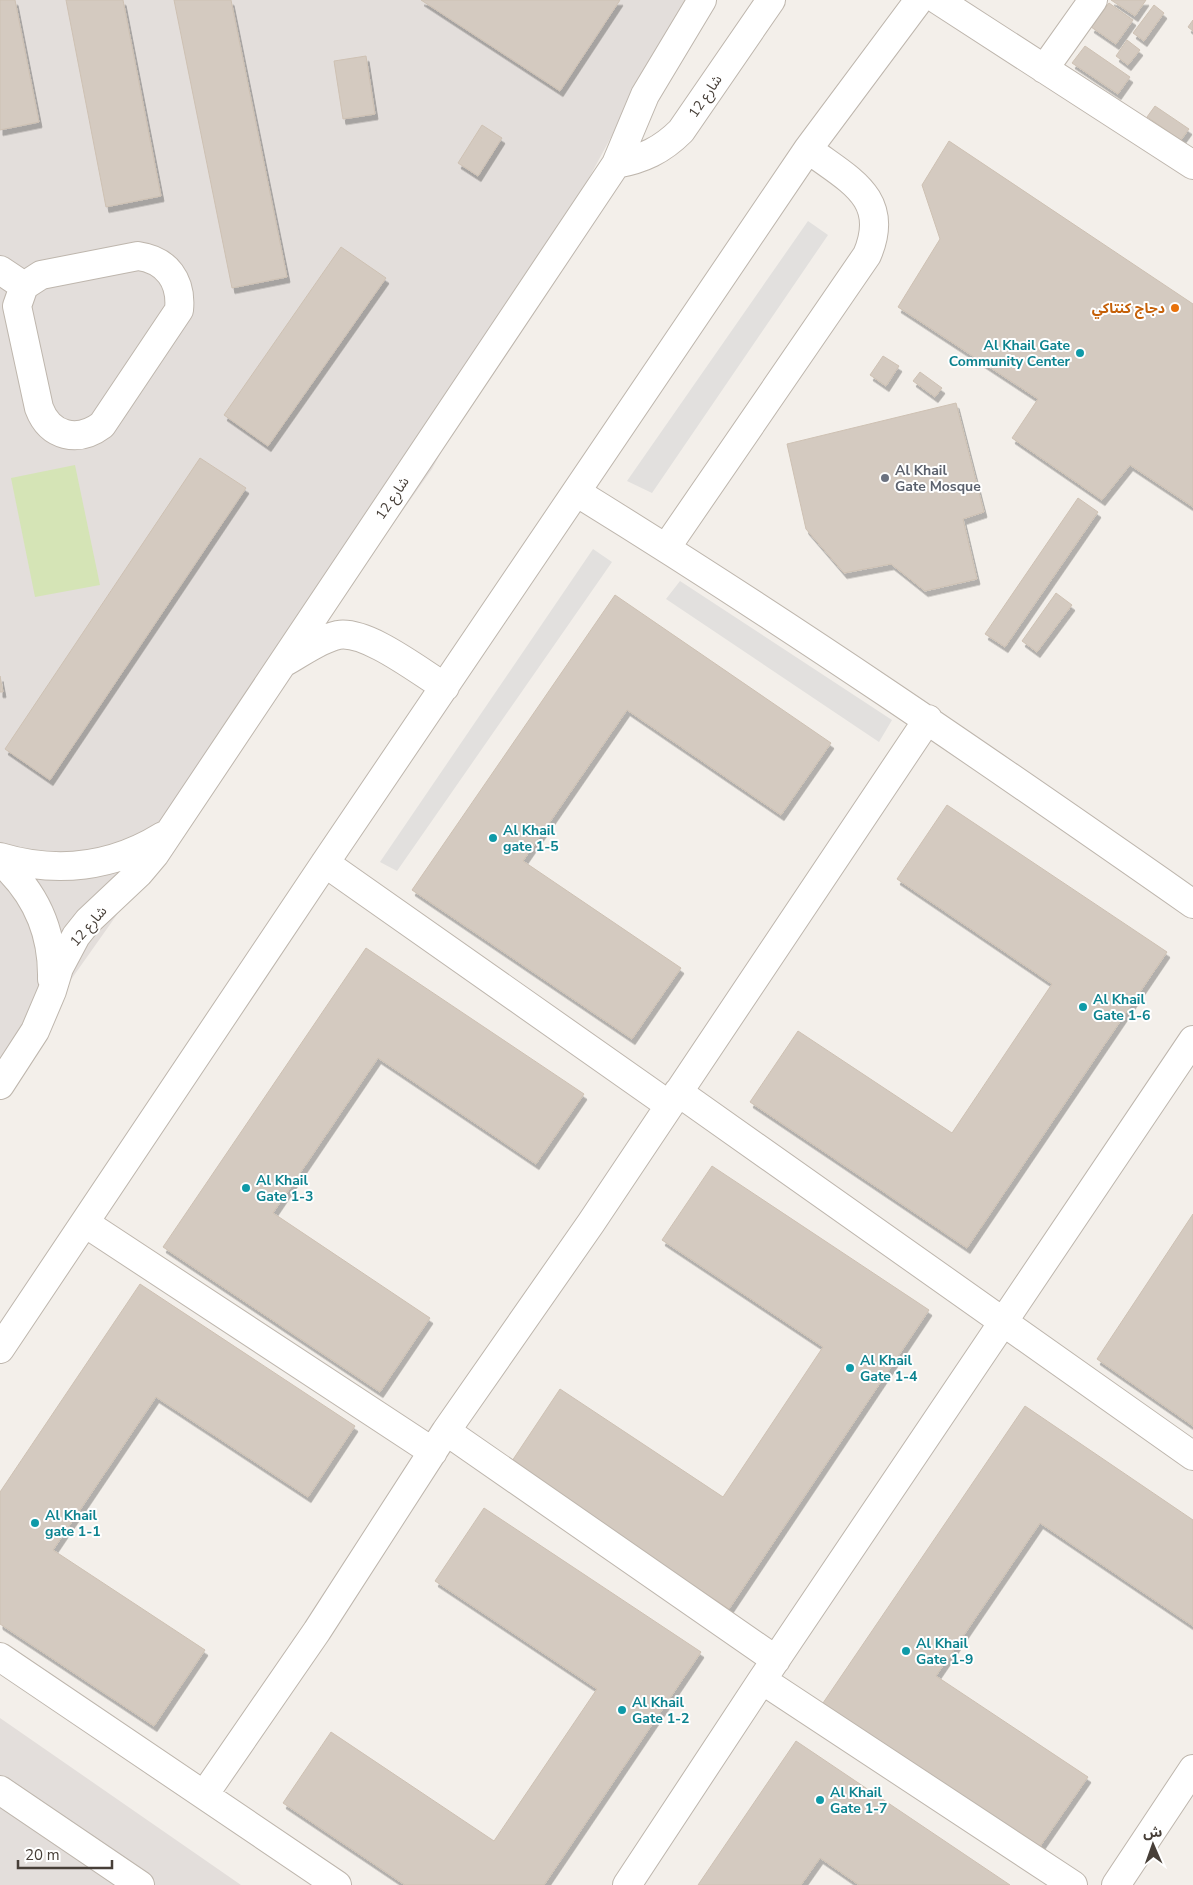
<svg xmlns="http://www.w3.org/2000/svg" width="1193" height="1885" font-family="'Nunito Sans','Noto Sans Arabic',sans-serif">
<defs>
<filter id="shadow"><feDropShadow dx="3" dy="5.5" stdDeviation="0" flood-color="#0004"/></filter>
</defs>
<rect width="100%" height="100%" fill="#f3efea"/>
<!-- industrial -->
<path fill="#e3dedb" d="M 0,0 L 685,0 L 432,469 L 0,1080 Z
M 0,1718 L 241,1885 L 0,1885 Z"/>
<!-- green -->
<path fill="#d5e4b6" d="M 75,465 L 100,585 L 35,597 L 11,478 Z"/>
<!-- parking -->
<path fill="#e2e0de" d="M 808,221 L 828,235 L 652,493 L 627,481 Z
M 593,549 L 612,562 L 397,871 L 380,862 Z
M 680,581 L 892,720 L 879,742 L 666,599 Z"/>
<!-- building -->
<path fill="#d4cac0" stroke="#cec1b3" filter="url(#shadow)" d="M 0,0 L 15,0 L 39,122 L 0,130 Z
M 66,0 L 123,0 L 161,196 L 106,207 Z
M 174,0 L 231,0 L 287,277 L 232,288 Z
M 421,0 L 620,0 L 560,91 Z
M 1111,0 L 1146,0 L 1135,16 Z
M 1109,3 L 1133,20 L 1116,44 L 1091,27 Z
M 1154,5 L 1164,13 L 1144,41 L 1133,33 Z
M 1193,20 L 1193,31 L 1188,27 Z
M 1127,40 L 1140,50 L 1128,65 L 1116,56 Z
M 1085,46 L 1130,77 L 1118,94 L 1072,63 Z
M 366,56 L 375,114 L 343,119 L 334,61 Z
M 1155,106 L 1189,129 L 1181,140 L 1147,117 Z
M 482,125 L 502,138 L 478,176 L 458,163 Z
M 949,141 L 1193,304 L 1193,507 L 1130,465 L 1102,500 L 1012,438 L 1038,399 L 898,307 L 940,239 L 922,185 Z
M 341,247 L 386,278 L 268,446 L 224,415 Z
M 883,356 L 899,366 L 886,386 L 870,375 Z
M 920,372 L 942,388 L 935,397 L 913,381 Z
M 956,403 L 984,512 L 963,519 L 977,579 L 925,591 L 891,564 L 844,573 L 806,529 L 787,444 Z
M 200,458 L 246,488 L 50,780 L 5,749 Z
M 1078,498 L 1098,512 L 1005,647 L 985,634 Z
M 1056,593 L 1072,605 L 1037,652 L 1022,641 Z
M 615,595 L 831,743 L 781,815 L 627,710 L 523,861 L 681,968 L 632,1039 L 412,890 Z
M 0,676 L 3,692 L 0,692 Z
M 947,805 L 1167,952 L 967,1248 L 750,1102 L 798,1031 L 952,1133 L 1052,984 L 897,879 Z
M 366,948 L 584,1094 L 536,1164 L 378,1058 L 273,1213 L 430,1318 L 380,1392 L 163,1247 Z
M 712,1166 L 929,1310 L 729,1609 L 510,1464 L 560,1389 L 723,1497 L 823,1347 L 662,1240 Z
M 1193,1214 L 1193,1426 L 1097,1359 Z
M 140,1284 L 355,1426 L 308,1497 L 156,1397 L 53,1550 L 205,1650 L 154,1726 L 0,1624 L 0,1492 Z
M 1025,1406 L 1193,1520 L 1193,1626 L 1040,1523 L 936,1676 L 1088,1777 L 1039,1848 L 823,1703 Z
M 484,1508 L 701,1652 L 544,1885 L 405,1885 L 283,1803 L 331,1732 L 494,1841 L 597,1689 L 435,1581 Z
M 796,1741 L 1010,1885 L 859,1885 L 820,1858 L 801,1885 L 698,1885 Z"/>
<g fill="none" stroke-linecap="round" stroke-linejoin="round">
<defs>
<path id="minor" d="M 938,0 L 1193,165
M 1044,69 L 1093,0
M 616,164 C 643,159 662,150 681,131 L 771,0
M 138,256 C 167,260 182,281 179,310 L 102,425 C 78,443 50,437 39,408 L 17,306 L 24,286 L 41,275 Z
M 0,270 L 24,286
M 576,492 C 787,622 990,762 1193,904
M 666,548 L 867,255 C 892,197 847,179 808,149
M 283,663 C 300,654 319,639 338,635 C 367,630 420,672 445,687
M 0,857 C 57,874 113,867 163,836
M 0,861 C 35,892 53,932 52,979
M 325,863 L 669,1105
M 0,1085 L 35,1031 L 52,991 L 59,968 L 76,936 L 88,921 L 139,873 L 155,854 L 616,164 L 645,95 L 702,0
M 678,1092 L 1193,1456
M 85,1223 L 433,1452
M 0,1349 L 325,863 L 808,149 L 919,0
M 446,1431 L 776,1660
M 0,1657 L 337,1885
M 762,1680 L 1073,1885
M 0,1790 L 140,1885
M 204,1795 L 317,1631 L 446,1431 L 591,1223 L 928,719
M 627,1885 L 762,1680 L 1193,1040
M 1116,1885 L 1193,1769"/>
</defs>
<!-- minor casing -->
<use href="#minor" stroke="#beb6ad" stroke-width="30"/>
<!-- minor -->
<use href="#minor" stroke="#fff" stroke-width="28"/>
</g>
<!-- markers -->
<circle fill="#e8710a" stroke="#fff" stroke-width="2" cx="1175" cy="308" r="5"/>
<g fill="#0f9aa8" stroke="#fff" stroke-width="2">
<circle cx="1080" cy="353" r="5"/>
<circle cx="493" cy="838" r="5"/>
<circle cx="1083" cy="1007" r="5"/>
<circle cx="246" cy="1188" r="5"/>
<circle cx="850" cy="1368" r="5"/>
<circle cx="35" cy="1523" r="5"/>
<circle cx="906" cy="1651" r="5"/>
<circle cx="622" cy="1710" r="5"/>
<circle cx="820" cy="1800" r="5"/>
</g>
<circle fill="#6b7280" stroke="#fff" stroke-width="2" cx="885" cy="478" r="5"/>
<g text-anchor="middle" stroke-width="4" stroke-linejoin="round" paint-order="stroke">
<!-- street labels -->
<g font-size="14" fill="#473f38" stroke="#fff">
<text transform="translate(705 96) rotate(-56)" y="5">شارع 12</text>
<text transform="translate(392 498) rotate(-56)" y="5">شارع 12</text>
<text transform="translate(88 926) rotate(-49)" y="5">شارع 12</text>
</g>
<!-- food labels -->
<g font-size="14" font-weight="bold" fill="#c56008" stroke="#fff" text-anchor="end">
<text x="1165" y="313">دجاج كنتاكي</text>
</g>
<!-- culture labels -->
<g font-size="14" font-weight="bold" fill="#0d838f" stroke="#fff" text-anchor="start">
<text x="1070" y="350" text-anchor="end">Al Khail Gate<tspan x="1070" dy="16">Community Center</tspan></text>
<text x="503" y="835">Al Khail<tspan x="503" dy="16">gate 1-5</tspan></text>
<text x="1093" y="1004">Al Khail<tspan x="1093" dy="16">Gate 1-6</tspan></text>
<text x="256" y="1185">Al Khail<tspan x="256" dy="16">Gate 1-3</tspan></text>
<text x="860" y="1365">Al Khail<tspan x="860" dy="16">Gate 1-4</tspan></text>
<text x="45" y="1520">Al Khail<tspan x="45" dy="16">gate 1-1</tspan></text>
<text x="916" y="1648">Al Khail<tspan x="916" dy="16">Gate 1-9</tspan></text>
<text x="632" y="1707">Al Khail<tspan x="632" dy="16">Gate 1-2</tspan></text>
<text x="830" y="1797">Al Khail<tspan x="830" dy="16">Gate 1-7</tspan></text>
</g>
<!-- worship labels -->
<g font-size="14" font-weight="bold" fill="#5b616d" stroke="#fff" text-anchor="start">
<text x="895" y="475">Al Khail<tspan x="895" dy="16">Gate Mosque</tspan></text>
</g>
</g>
<!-- north arrow -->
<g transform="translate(1153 1845) rotate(358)" stroke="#ffffff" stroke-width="4" paint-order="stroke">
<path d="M0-4L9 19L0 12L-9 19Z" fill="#473f38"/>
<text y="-8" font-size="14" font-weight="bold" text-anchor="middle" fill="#473f38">ش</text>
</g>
<!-- scale -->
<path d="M18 1860v8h94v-8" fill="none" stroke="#473f38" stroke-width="2.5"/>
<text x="25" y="1860" font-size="15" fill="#473f38" stroke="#ffffff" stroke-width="4" paint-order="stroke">20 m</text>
</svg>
